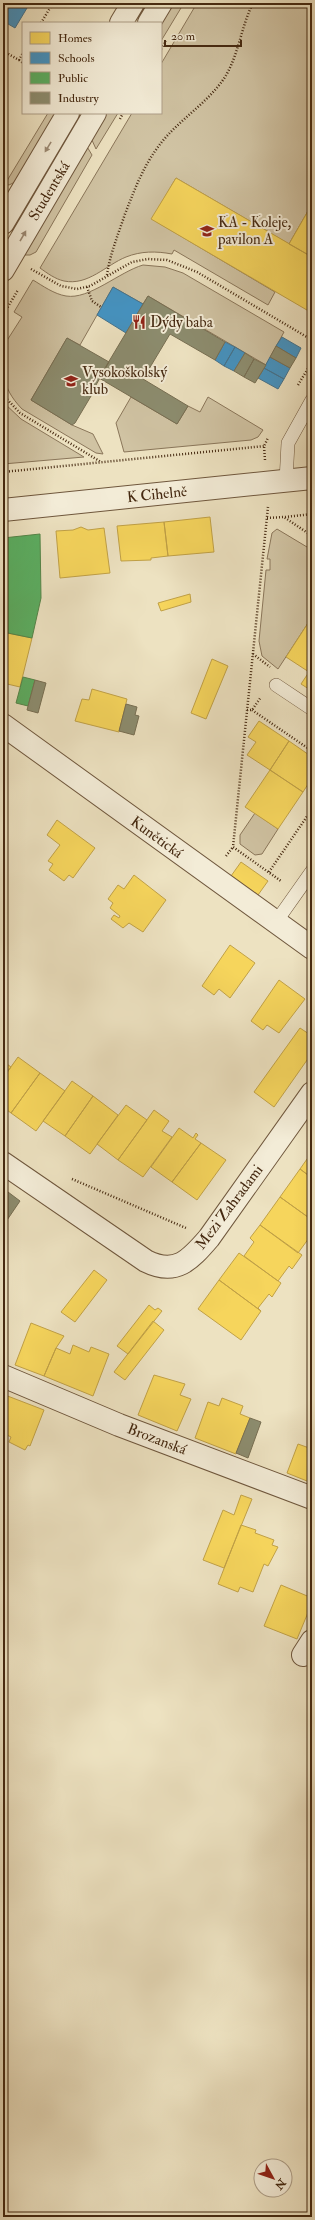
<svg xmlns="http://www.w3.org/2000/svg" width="315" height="2220" font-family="'IM FELL Double Pica',serif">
<rect width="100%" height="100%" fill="#ede2c1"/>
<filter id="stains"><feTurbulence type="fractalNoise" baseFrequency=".005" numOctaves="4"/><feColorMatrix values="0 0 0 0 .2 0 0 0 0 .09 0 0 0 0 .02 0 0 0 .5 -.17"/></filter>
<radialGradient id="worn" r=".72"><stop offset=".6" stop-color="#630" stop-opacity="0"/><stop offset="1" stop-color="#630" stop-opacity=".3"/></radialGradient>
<!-- green -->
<path fill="#d0c3a3" stroke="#8a765a" d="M 172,3 L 184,3 L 161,41 L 161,23 Z
M 197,3 L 312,3 L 312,213 L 308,211 L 289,244 L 176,178 L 152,219 L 275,292 L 268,305 L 174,250 L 172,254 C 156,251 141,251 126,257 C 106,265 88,286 64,281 C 55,279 47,273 40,268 L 132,113 L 161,113 L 161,64 Z
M 48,113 L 59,113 L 17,181 L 9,185 L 5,184 Z
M 106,113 L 118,113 L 96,149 L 91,138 Z
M 86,145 L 92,155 L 36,252 L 30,255 L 23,255 Z
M 143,265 L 165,267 L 183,273 L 284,332 L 266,365 L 148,296 L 143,304 L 113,287 L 80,345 L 67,338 L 31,400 L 72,425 L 93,434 L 103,454 L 96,453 L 22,409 C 0,386 3,371 3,340 L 6,342 L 22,317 L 14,312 L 33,280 C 43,286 54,294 66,296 C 89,300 119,272 143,265 Z
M 131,397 L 177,424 L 188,406 L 200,412 L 208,397 L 263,430 L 258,437 L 251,440 L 124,452 L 116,423 Z
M 3,402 L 21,419 L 84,457 L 3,464 Z
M 277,529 L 312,550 L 312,617 L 278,669 L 262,656 L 259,641 L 266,570 L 270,570 L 270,559 L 267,559 L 272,533 Z
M 255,813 L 278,829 L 262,854 L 255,855 L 240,844 L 240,835 Z"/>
<!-- homes -->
<path fill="#f6d55c" stroke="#c1a146" d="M 176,178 L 312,257 L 312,313 L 151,219 Z
M 308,211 L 312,213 L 312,257 L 289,244 Z
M 210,517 L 214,552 L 168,556 L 164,522 Z
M 164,522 L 168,556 L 151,558 L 151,560 L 121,561 L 117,526 Z
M 81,527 L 88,530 L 104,528 L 110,573 L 60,578 L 56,531 L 73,530 Z
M 190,594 L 191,602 L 161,611 L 158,603 Z
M 312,617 L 312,691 L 301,684 L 309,672 L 286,657 Z
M 7,633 L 32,638 L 20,687 L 3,683 L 3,648 Z
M 212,659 L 228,666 L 206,719 L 191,713 Z
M 92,689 L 127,699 L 119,732 L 75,721 L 82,699 L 89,700 Z
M 259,721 L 289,741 L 270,770 L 247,755 L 256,742 L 248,737 Z
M 289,741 L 312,757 L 312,778 L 303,792 L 270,770 Z
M 270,770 L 303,792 L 278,829 L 245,807 Z
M 57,820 L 95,848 L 73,878 L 69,875 L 64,881 L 49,870 L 53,864 L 48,861 L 60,845 L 47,835 Z
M 241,862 L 268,881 L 258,895 L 231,876 Z
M 134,875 L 166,900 L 143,932 L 129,923 L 123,928 L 111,919 L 114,915 L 119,918 L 120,916 L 110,908 L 113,903 L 108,899 L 118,885 L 124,889 Z
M 230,945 L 255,963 L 230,998 L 219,989 L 214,995 L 202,986 Z
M 279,980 L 305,999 L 279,1033 L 267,1025 L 263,1030 L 251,1021 Z
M 300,1028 L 312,1036 L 312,1053 L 274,1107 L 254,1092 Z
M 18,1057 L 40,1073 L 11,1113 L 3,1107 L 3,1078 Z
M 3,1061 L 11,1067 L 3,1078 Z
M 40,1073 L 65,1091 L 36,1131 L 11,1113 Z
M 72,1081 L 93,1096 L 65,1136 L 43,1121 Z
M 93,1096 L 118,1115 L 90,1154 L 65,1136 Z
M 126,1105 L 147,1120 L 118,1160 L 97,1144 Z
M 154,1110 L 169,1121 L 162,1131 L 172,1137 L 143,1177 L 118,1160 Z
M 179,1128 L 193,1138 L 196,1133 L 198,1135 L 195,1139 L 201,1143 L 172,1182 L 151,1167 Z
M 201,1143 L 226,1160 L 197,1200 L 172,1182 Z
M 312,1152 L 312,1178 L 300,1169 Z
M 300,1169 L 312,1178 L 312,1220 L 280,1197 Z
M 280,1197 L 312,1220 L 312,1241 L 309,1238 L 298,1253 L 260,1225 Z
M 260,1225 L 302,1255 L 292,1269 L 289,1266 L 278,1281 L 244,1256 L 254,1242 L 250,1238 Z
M 239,1253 L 281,1283 L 272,1297 L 269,1294 L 258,1308 L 261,1311 L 219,1280 Z
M 94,1270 L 107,1280 L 75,1322 L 61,1312 Z
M 219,1280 L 261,1311 L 241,1340 L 198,1309 Z
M 149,1305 L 155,1310 L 158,1308 L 162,1311 L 128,1354 L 117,1346 Z
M 153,1321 L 164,1330 L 125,1380 L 114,1372 Z
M 31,1323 L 64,1336 L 56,1348 L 44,1376 L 15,1365 Z
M 73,1345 L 89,1352 L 91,1347 L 109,1354 L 93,1396 L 44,1376 L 56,1348 L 70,1354 Z
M 154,1375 L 185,1384 L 180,1395 L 191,1399 L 177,1431 L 138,1415 Z
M 5,1395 L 44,1410 L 30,1446 L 28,1445 L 25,1450 L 9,1442 L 11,1437 L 3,1433 L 3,1400 Z
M 222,1398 L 243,1406 L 240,1414 L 250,1418 L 236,1454 L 195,1438 L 208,1402 L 219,1406 Z
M 298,1444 L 312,1449 L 312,1483 L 287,1473 Z
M 241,1495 L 252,1499 L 224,1568 L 203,1560 L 223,1510 L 234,1515 Z
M 241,1525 L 256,1530 L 255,1533 L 274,1540 L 272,1545 L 278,1547 L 268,1566 L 264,1564 L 253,1592 L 240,1587 L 238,1592 L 218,1584 Z
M 281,1585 L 312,1598 L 312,1603 L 297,1639 L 264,1626 Z"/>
<!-- schools -->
<path fill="#4393c3" stroke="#44738e" d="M 3,3 L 30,3 L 15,28 L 3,21 Z
M 113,287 L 143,304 L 126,333 L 97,315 Z
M 282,337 L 301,348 L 296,358 L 276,346 Z
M 225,342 L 235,347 L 224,366 L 215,360 Z
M 235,347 L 245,353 L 234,371 L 224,366 Z
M 270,357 L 290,368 L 284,379 L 264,368 Z
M 264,368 L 284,379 L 278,389 L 258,378 Z"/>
<!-- public -->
<path fill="#5aae61" stroke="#548649" d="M 40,534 L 41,598 L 32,638 L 3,632 L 3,538 Z
M 23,677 L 35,680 L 28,706 L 16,703 Z"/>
<!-- industry -->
<path fill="#8c8c6e" stroke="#776e52" d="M 148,296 L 225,342 L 215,360 L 170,334 L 143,379 L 188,406 L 177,424 L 99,378 Z
M 67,338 L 109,362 L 96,385 L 97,386 L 75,423 L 72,425 L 31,400 Z
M 276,346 L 296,358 L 290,368 L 270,357 Z
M 245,353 L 254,359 L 244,377 L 234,371 Z
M 254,359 L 266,365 L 255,383 L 244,377 Z
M 35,680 L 46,683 L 38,713 L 27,710 Z
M 126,704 L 137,707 L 135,715 L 139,716 L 134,735 L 119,731 Z
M 8,1192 L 20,1201 L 3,1226 L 3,1199 Z
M 250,1418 L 261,1422 L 248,1458 L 236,1453 Z"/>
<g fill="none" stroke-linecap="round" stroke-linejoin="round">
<defs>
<path id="service" d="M 286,481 L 288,443 L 312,400
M 276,685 L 312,709
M 276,922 L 312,871"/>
<path id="minor" d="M 121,23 L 133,3
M 149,23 L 161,3
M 3,223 L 68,113
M 3,270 L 95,113
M 3,510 L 312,478
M 3,725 L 312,948
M 3,1163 L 146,1261 C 176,1276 190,1260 209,1238 L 312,1093
M 3,1376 L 119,1425 L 312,1498
M 303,1655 L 312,1641"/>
</defs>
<!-- service casing -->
<use href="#service" stroke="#6f573d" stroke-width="14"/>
<!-- minor casing -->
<use href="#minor" stroke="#6f573d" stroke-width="24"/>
<!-- path -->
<path stroke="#452911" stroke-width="2.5" stroke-dasharray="1 2" stroke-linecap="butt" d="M 41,23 L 53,3
M 161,49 L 166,41
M 3,51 L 19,60 L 23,53
M 19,60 L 23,63
M 120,119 L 123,113
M 31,269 L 61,286 L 77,289 L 90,286 L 132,262 L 148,259 L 167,260 L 197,272 L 312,340
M 107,275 C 110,254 118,235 125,214 C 136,186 145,161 166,137 C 184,117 210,100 225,77 C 239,54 241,27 253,3
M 87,287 L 92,301 L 101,307
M 3,315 L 18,290
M 298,385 L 312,362
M 3,395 L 20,413 L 101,462
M 265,460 L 264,446 L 268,438
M 3,472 L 265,446
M 268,507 L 233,847 L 281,881
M 285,517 L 312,514
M 267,518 L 284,517 L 312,536
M 253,654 L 270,667
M 247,710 L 252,710 L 261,697
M 252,710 L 312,751
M 226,856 L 233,847
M 269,872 L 312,809
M 72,1179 L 186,1228"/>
<!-- service -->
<use href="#service" stroke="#f3ecd7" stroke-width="13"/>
<!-- minor -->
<use href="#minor" stroke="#f3ecd7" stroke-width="22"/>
</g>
<!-- one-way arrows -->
<defs><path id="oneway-solid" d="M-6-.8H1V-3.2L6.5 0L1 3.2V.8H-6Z"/></defs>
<g fill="#9c8a74">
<use href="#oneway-solid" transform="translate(48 147) rotate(121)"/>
<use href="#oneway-solid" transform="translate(23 236) rotate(-60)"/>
</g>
<!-- icons -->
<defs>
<symbol id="university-bare" viewBox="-9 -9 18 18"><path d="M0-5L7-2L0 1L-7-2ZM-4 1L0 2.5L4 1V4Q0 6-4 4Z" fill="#8f2418" stroke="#f3ecd7" stroke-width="2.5" paint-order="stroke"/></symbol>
<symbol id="restaurant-bare" viewBox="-9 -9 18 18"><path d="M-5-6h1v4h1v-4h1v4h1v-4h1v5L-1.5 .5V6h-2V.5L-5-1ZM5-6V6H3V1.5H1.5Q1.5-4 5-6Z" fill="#8f2418" stroke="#f3ecd7" stroke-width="2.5" paint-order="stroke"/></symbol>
</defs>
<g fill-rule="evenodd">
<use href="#university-bare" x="197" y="221" width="20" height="20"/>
<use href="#restaurant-bare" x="129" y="312" width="20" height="20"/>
<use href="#university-bare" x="61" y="371" width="20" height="20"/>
</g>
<g text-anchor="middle" stroke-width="4" stroke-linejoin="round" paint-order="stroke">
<!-- street labels -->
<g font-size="15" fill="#452911" stroke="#f3ecd7">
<text transform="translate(49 191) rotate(-59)" y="5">Studentská</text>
<text transform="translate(157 494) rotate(-6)" y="5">K Cihelně</text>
<text transform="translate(157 837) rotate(36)" y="5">Kunětická</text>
<text transform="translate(229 1207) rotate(-53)" y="5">Mezi Zahradami</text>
<text transform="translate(157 1439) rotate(21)" y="5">Brozanská</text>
</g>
<!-- poi labels -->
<g font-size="15" fill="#452911" stroke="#f3ecd7" text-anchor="start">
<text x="218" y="227">KA - Koleje,<tspan x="218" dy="17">pavilon A</tspan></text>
<text x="150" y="327">Dýdy baba</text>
<text x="82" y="377">Vysokoškolský<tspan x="82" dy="17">klub</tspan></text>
</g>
</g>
<!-- margin -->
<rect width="315" height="2220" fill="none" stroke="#ede2c1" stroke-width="16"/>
<rect x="4" y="4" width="307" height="2212" fill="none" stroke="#452911" stroke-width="2"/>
<rect x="8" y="8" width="299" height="2204" fill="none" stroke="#452911"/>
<!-- legend -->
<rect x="22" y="22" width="140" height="92" fill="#f3ecd7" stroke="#ad9e88"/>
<rect x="30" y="32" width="20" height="12" fill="#f6d55c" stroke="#ad9e88"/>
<text x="58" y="42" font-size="12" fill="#452911">Homes</text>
<rect x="30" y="52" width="20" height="12" fill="#4393c3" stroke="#ad9e88"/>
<text x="58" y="62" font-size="12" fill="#452911">Schools</text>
<rect x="30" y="72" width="20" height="12" fill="#5aae61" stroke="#ad9e88"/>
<text x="58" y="82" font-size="12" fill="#452911">Public</text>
<rect x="30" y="92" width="20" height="12" fill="#8c8c6e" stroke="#ad9e88"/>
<text x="58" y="102" font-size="12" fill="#452911">Industry</text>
<!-- north arrow -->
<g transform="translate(273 2178) rotate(130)"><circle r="19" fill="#f3ecd7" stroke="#ad9e88"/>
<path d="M0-3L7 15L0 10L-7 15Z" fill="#8f2418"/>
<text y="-6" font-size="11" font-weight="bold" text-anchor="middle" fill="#452911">N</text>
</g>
<!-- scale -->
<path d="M165 40v6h76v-6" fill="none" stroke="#452911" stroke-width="2"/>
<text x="171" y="40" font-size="12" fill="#452911" stroke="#f3ecd7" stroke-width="3" paint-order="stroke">20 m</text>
<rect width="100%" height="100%" filter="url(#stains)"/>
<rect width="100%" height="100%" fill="url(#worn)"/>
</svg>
